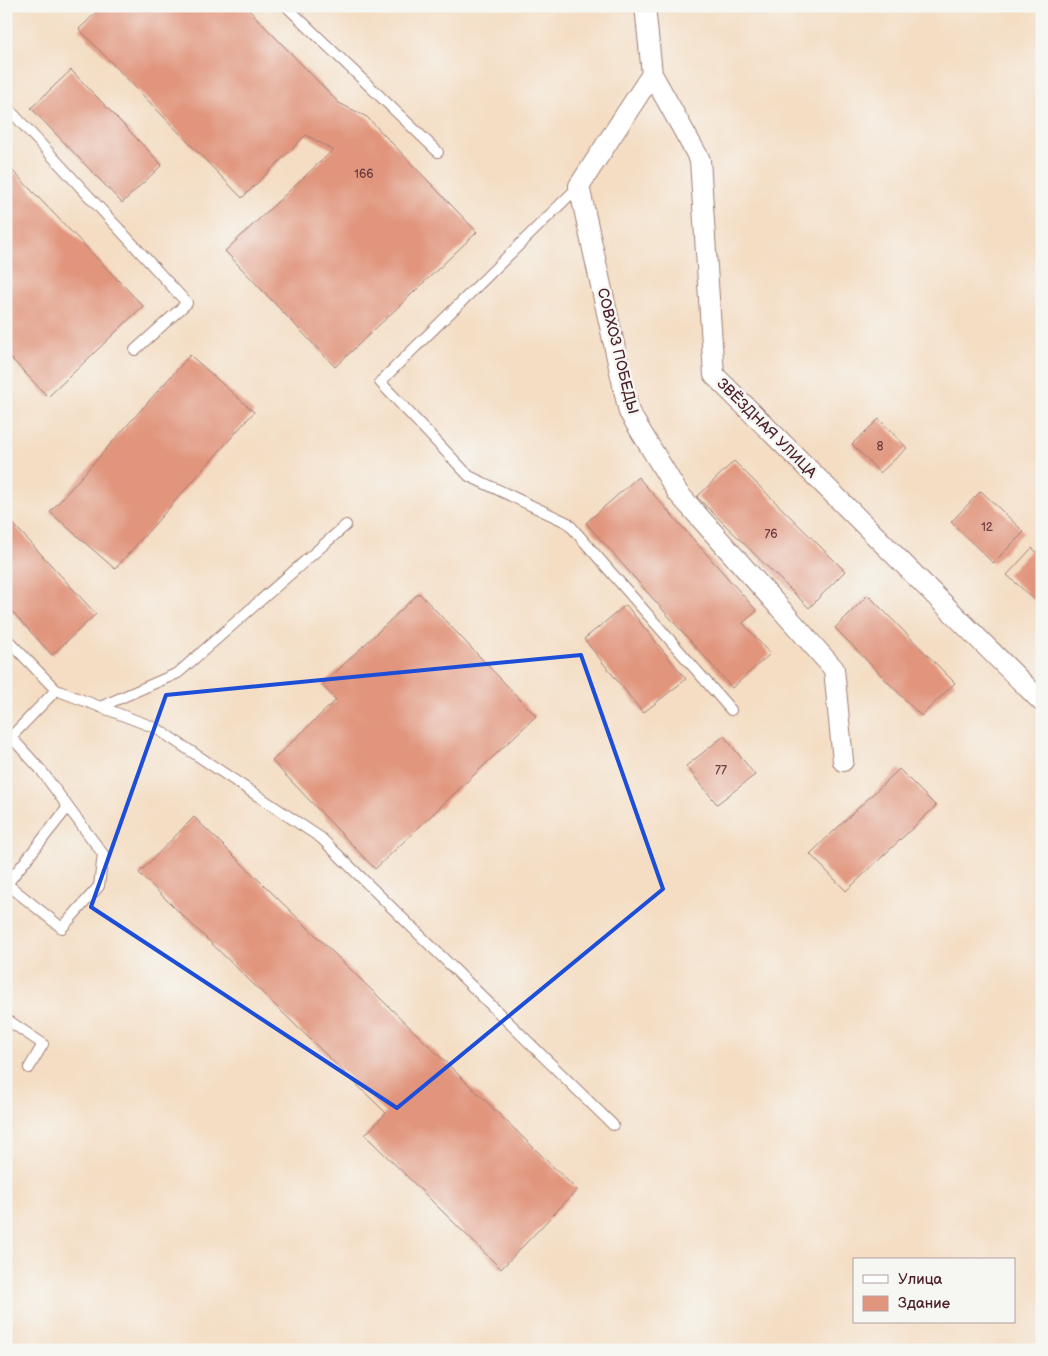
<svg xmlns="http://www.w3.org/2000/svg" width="1048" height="1356" font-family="'Balsamiq Sans',sans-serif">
<rect width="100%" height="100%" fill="#f6f6f2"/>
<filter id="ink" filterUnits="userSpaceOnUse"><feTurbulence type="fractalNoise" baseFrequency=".02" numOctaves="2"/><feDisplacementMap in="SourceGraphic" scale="10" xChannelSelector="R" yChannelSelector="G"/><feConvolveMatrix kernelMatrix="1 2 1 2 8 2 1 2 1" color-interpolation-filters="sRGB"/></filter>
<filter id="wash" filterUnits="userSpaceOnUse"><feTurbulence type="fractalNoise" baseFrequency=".0096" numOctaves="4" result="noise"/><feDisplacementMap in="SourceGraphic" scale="20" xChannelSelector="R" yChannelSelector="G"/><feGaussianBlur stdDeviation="1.12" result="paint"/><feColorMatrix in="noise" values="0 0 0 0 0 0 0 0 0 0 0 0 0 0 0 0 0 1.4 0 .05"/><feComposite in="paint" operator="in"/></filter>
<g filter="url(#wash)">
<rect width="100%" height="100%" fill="#f4ddc3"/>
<g id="blocks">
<!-- building -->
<path fill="#e1957d" d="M 103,6 L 245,6 L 339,103 L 367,117 L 477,232 L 335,367 L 225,251 L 333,150 L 306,135 L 242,198 L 79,29 Z
M 71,70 L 162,165 L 122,203 L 31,108 Z
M 6,164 L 143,306 L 48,397 L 6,353 Z
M 190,355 L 254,412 L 115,569 L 50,512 Z
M 879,419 L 907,448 L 880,473 L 852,444 Z
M 734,461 L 845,571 L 809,608 L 697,497 Z
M 638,477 L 757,611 L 743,623 L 770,654 L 732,688 L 586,523 Z
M 981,491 L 1024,532 L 993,563 L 951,522 Z
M 6,516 L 96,614 L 52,655 L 6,605 Z
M 1032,548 L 1042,557 L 1042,597 L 1037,602 L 1007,575 Z
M 419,593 L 536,716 L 375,869 L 272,761 L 336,700 L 322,685 Z
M 868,595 L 955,683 L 921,716 L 835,628 Z
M 626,605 L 686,679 L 643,713 L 584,639 Z
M 724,736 L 755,775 L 717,804 L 686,766 Z
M 899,769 L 936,806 L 846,891 L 810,854 Z
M 194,817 L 577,1190 L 501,1269 L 365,1135 L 386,1113 L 139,873 Z"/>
</g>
</g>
<g filter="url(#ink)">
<use href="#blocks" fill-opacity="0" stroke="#9f7e77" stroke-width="1"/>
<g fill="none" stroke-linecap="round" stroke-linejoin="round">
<defs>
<path id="lane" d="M 286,6 L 438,152
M 6,106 L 187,303 L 135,350
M 579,186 L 380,382 L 469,476 L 568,523 L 731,710
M 6,638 L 56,690 L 6,742
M 56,690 L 156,728 L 321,838 L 613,1125
M 100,707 L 178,673 L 346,525
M 11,737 L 41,770 L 68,807 L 7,884 L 62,928 L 99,886 L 103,854 L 68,807
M 6,1019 L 43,1044 L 29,1068"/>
<path id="street" d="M 645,6 L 652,74 L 700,160 L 714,375 L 1042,702
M 652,74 L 579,186 L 629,412 L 678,493 L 834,669 L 843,761"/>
</defs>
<!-- lane casing -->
<use href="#lane" stroke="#9f7e77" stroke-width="12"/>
<!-- street casing -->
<use href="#street" stroke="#9f7e77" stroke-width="22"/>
<!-- lane -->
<use href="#lane" stroke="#fff" stroke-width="10"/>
<!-- street -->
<use href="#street" stroke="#fff" stroke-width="20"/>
</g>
</g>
<!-- marked area -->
<path fill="none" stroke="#1d4ed8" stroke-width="4" stroke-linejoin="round" d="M 581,655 L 663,889 L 397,1108 L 91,907 L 166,695 Z"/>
<g text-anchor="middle" stroke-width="5" stroke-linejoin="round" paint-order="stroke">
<!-- number labels -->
<g font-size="12" fill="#703c40">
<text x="364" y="178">166</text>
<text x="880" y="450">8</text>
<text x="987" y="531">12</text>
<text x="771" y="538">76</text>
<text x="721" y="774">77</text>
</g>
<!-- street labels -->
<g font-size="15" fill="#4a1f2b" stroke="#f6f6f2">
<text transform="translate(618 351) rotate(76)" y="5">СОВХОЗ ПОБЕДЫ</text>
<text transform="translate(767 428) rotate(45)" y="5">ЗВЁЗДНАЯ УЛИЦА</text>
</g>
</g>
<!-- margin -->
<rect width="1048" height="1356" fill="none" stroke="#f6f6f2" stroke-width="25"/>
<!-- legend -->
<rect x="853" y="1258" width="162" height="65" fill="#f6f6f2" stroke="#b1a0a2"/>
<rect x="863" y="1275" width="25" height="8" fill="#ffffff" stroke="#b1a0a2"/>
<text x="898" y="1284" font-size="15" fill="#4a1f2b">Улица</text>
<rect x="863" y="1296" width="25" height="15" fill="#e1957d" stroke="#b1a0a2"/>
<text x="898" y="1308" font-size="15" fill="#4a1f2b">Здание</text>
</svg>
